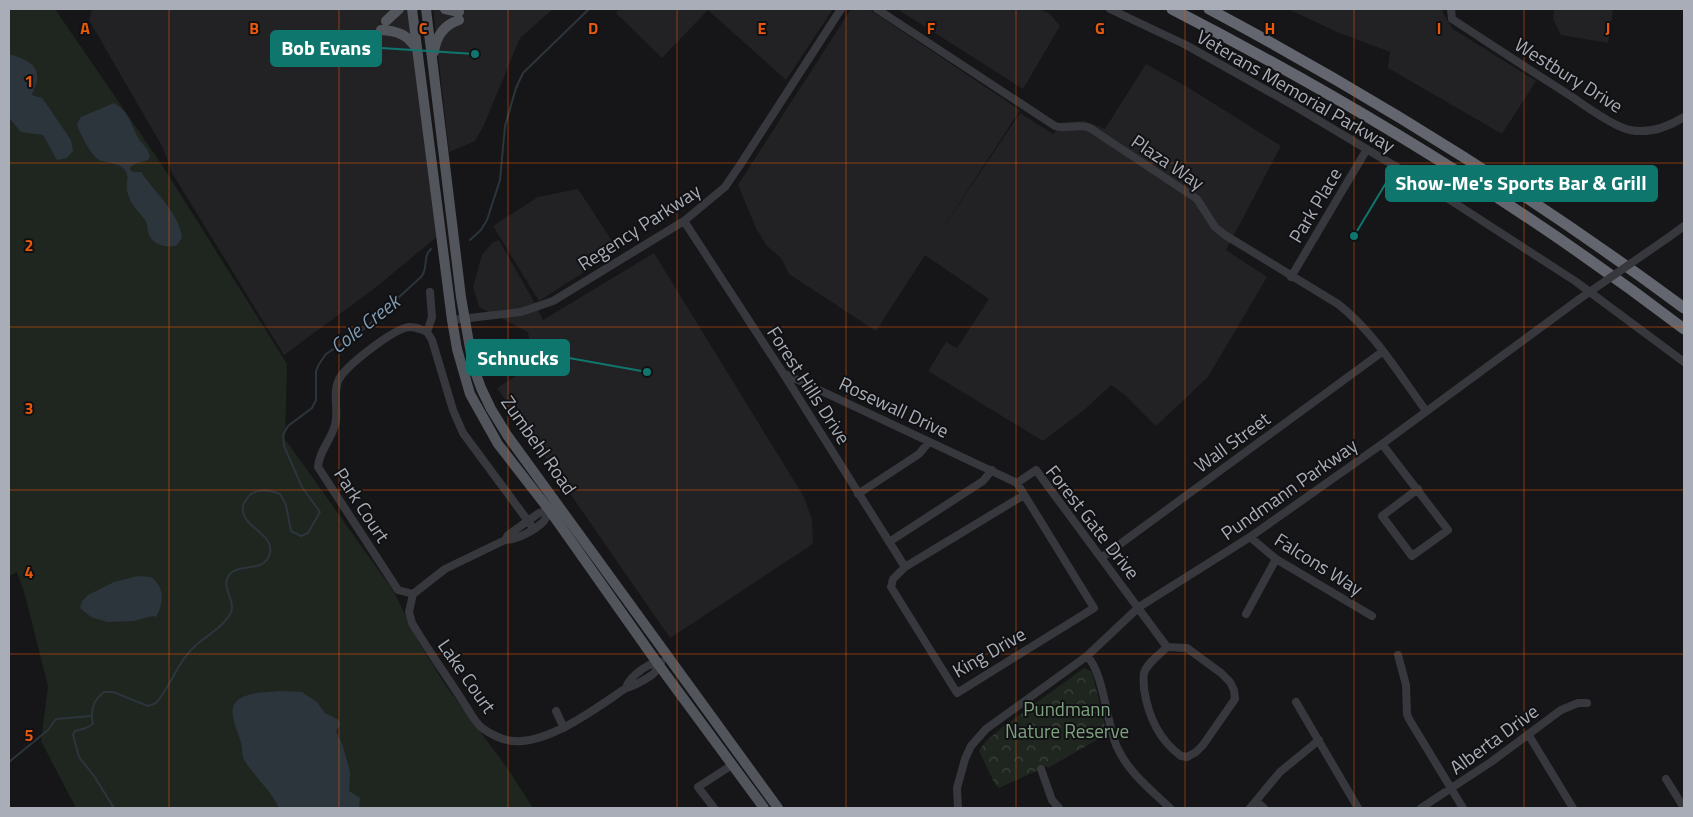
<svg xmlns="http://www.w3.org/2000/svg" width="1693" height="817" font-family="'Titillium Web',sans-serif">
<defs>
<pattern id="forest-crowns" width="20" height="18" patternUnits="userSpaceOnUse" patternTransform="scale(1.25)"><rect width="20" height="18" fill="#1e261f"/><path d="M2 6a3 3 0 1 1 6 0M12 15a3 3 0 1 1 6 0" fill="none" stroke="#3c433d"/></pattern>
</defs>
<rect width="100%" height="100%" fill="#161618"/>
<!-- built -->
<path fill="#222225" d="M 92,9 L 407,9 L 439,235 L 375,288 L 284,355 L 172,173 L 163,148 L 89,20 Z
M 433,9 L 553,9 L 520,38 L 484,125 L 475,141 L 449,152 Z
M 620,9 L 833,9 L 786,80 L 708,10 L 662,58 L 616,13 Z
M 851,9 L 869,9 L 1020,110 L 937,237 L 1020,113 L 1053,134 L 1062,122 L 1085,121 L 1105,129 L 1146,64 L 1189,88 L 1281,146 L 1226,250 L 1267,277 L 1208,377 L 1156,426 L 1125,395 L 1111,385 L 1085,409 L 1043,441 L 928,371 L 946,342 L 957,348 L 989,299 L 925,255 L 876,331 L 789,274 L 781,258 L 766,245 L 756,228 L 738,185 Z
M 897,9 L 1040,9 L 1050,14 L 1060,26 L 1023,89 Z
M 1288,9 L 1442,9 L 1443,13 L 1453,29 L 1536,81 L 1502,134 L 1388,68 L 1390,52 L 1337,32 Z
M 1554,9 L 1613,9 L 1608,43 L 1561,35 L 1553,19 Z
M 578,189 L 618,250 L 539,301 L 493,226 L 538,197 Z
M 499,240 L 533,300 L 543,320 L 654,253 L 804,497 L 812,520 L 813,544 L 670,638 L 497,388 L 533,365 L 528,332 L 479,307 L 473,287 L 482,255 L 493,242 Z"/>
<!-- grass -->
<path fill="#1e261f" d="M 9,9 L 55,9 L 162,165 L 287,364 L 285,439 L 394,592 L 419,643 L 446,686 L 508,769 L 533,808 L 76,808 L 41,741 L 48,686 L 25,595 L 17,572 L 9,576 Z"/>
<!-- forest -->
<path fill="url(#forest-crowns)" d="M 1084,668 L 1092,672 L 1107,734 L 1048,768 L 1047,766 L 999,788 L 995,784 L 979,751 L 985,742 L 1003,727 Z"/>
<!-- water -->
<path fill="#2c353c" d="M 9,54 C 22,58 39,63 37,79 C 37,85 33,90 32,95 L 42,98 L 45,102 L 71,140 L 73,151 L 67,158 L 57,160 L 43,135 L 21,132 L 9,118 Z
M 114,103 C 129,111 131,126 139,139 C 143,145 148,148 150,156 L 148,160 L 135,164 L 130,167 L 130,170 L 133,172 L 141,172 C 155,193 179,212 182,238 L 176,246 C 165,248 151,244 148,232 C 147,228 148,224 145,220 C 137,209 131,206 127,191 C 125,183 131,177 124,169 C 119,163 107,163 99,160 C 92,156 79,133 77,124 L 81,117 Z
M 138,576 L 151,577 C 165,587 164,603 156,617 L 152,616 L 134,621 L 107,622 L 91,617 L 80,608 L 82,601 L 88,595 L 114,582 Z
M 281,691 L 302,692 L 317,702 L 325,713 L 339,720 L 340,725 L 336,731 L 343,746 L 350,772 L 349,791 L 360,798 L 359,808 L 279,808 C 271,790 255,778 245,761 C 241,756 243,749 241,743 C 238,730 225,709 239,699 C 250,692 269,692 281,691 Z"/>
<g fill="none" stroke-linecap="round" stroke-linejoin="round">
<!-- stream -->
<path stroke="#2c353c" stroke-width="2" d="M 470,240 L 481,230 L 487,220 L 500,180 L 505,126 L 516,88 L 523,73 L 589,9
M 9,762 L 48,730 L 56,719 L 91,716
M 114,808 L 94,776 L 79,757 L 73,735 L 75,731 L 86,728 L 93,724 C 90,711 93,700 104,692 L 113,692 L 148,706 L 156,703 C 171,686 178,661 195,646 C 207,635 224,627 231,612 C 236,600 220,587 229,575 C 239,562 265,574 270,553 C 275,532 235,526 244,503 C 246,500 248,496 251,494 C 260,488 270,490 280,494 L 286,505 L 291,531 L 301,536 L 308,533 L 320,512 L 302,487 L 284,446 L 283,435 L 288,426 L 312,408 L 316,400 L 316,371 L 319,364 L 326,354 L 364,329 L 421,277 C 429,268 422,257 431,249"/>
<!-- minor -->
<path stroke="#37383d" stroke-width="8" d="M 877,9 L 1055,126 C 1067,130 1078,123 1090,128 L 1197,199 L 1215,227 L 1225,235 L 1338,304 C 1374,332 1399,374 1426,411
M 1110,9 L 1186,45 L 1298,108 L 1430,187 L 1575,281 L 1684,362
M 1451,9 L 1452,19 C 1492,45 1531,71 1571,96 C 1585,106 1614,127 1630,130 C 1650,134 1668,127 1684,117
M 684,221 L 783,373 L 905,567
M 1669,237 L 1684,226
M 1291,277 L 1367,149
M 430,292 L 432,317 L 427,332 L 432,340 L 453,410 L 463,433 L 534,529
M 452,320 L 521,312 L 553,301 L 684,221 L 725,187 L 740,165 L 841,9
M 783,373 L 1017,483 L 1094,608 L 957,693 L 891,587 L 893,579 L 905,567 L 1024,495
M 1382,444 L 1448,530 L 1412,556 L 1382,516 L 1418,489
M 1017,483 L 1036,470 L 1167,647 C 1160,654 1147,663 1144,673 C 1143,678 1144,684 1144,689 C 1148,715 1159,740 1181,756 L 1187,757 L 1196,752 L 1203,745 L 1235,699 L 1234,690 L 1230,682 L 1221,673 L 1187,648 L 1167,647
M 858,494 L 919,454 L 929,442
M 550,511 C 548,514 546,518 544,521 C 536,530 516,540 505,540 L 445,569 L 413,594 L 409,612 L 412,623 C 428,650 446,675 462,700 C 469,710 473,720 482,728 C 490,734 504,741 514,741 C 549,744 598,707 626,688 C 632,687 651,677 655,672 C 656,671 658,665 658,664
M 1250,537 L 1276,559 L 1372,616
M 505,540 L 508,535 L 539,513 L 552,509
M 889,542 L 983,481 L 992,470
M 1101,558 L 1382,352
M 413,594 L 398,590 L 318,467 C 319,451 331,440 335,425 C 339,410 332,393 339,379 C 347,365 393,329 409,327 C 416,327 421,329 427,332
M 1246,614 L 1276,559
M 1398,655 L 1406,685 L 1407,714 L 1409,719 L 1463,808
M 1087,656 C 1104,673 1106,722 1117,747 C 1128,772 1151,790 1170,808
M 626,688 C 628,679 641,669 649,665 C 653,664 657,664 661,662
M 1296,702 L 1358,808
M 556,711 L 564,728
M 1528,734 L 1573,808
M 1041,769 L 1052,800 L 1059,808
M 1666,779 L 1684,808
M 1256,801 L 1264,808
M 714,808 L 698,787 L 732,765
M 958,808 L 957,788 L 965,759 L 971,746 L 986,729 L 1087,656 L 1139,607 L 1250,537 L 1382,444 L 1578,300
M 1250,808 L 1280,772 L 1319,740
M 1421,808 L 1491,762 L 1561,710 L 1578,703 L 1587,703"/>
<!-- major -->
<path stroke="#53555c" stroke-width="10" d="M 412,9 L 452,320 L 457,349 L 470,394 L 498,444 L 550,511 L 658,664 L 764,808
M 426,9 L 461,297 L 473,366 L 481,388 L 491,409 L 507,435 L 778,808
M 445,9 L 459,12
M 386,21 L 399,9
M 381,30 C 397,31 407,34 416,48
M 434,52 C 436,37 444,25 459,20"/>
<!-- highway -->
<path stroke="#63666e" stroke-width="11" d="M 1172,9 C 1351,101 1524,207 1684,329
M 1209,9 C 1374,97 1533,196 1684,308"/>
<!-- minor-bridge -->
<path stroke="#37383d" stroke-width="8" d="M 1578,300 L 1669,237"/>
</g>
<!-- grid -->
<path fill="none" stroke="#e8590c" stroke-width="1" stroke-opacity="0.55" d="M 169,9 L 169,808M 339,9 L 339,808M 508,9 L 508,808M 677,9 L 677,808M 846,9 L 846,808M 1016,9 L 1016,808M 1185,9 L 1185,808M 1354,9 L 1354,808M 1524,9 L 1524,808M 9,163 L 1684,163M 9,327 L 1684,327M 9,490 L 1684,490M 9,654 L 1684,654"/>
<g text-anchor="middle" stroke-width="4" stroke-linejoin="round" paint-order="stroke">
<!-- street labels -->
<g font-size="19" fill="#a8adb8" stroke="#111113">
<text transform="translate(1569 75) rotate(32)" y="7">Westbury Drive</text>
<text transform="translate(1296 91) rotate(30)" y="7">Veterans Memorial Parkway</text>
<text transform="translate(1168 162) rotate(34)" y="7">Plaza Way</text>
<text transform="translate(1315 205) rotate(-59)" y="7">Park Place</text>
<text transform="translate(639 227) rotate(-33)" y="7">Regency Parkway</text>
<text transform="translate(809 385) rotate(57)" y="7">Forest Hills Drive</text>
<text transform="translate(894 407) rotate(25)" y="7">Rosewall Drive</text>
<text transform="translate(1232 442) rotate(-36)" y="7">Wall Street</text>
<text transform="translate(539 445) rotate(55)" y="7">Zumbehl Road</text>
<text transform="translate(1289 489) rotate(-35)" y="7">Pundmann Parkway</text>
<text transform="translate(362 505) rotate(57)" y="7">Park Court</text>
<text transform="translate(1093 522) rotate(52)" y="7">Forest Gate Drive</text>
<text transform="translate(1319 564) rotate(32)" y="7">Falcons Way</text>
<text transform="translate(989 652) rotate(-30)" y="7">King Drive</text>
<text transform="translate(467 676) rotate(55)" y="7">Lake Court</text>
<text transform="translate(1494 739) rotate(-36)" y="7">Alberta Drive</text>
</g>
<!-- park labels -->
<g font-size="19" fill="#7fa381" stroke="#111113">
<text x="1067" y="716">Pundmann<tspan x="1067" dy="22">Nature Reserve</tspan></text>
</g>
<!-- water labels -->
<g font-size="20" font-style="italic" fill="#7f9bb3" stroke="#111113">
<text transform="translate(365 324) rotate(-38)" y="7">Cole Creek</text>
</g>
</g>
<g font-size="16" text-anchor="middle" font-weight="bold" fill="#e8590c" stroke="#111113" stroke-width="4" stroke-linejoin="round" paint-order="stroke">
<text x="85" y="34">A</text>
<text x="254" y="34">B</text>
<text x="423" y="34">C</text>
<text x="593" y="34">D</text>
<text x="762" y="34">E</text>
<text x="931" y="34">F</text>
<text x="1100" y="34">G</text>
<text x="1270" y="34">H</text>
<text x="1439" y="34">I</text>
<text x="1608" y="34">J</text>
<text x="29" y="87">1</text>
<text x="29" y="251">2</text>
<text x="29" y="414">3</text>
<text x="29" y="578">4</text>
<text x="29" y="741">5</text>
</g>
<!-- callouts -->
<path fill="none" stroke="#0f766e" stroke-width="2" d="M475 54L381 48M1354 236L1386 183M647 372L569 358"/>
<g fill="#0f766e" stroke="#111113" stroke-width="2">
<circle cx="475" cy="54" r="5"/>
<circle cx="1354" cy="236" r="5"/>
<circle cx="647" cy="372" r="5"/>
</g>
<g fill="#0f766e" stroke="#0f766e" stroke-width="2">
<rect x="271" y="31" width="110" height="35" rx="5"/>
<rect x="1386" y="166" width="271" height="35" rx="5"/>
<rect x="467" y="340" width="102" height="35" rx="5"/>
</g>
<g font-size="20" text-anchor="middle" font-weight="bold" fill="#fff">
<text x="326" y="55">Bob Evans</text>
<text x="1521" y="190">Show-Me's Sports Bar &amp; Grill</text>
<text x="518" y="365">Schnucks</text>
</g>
<!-- border -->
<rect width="1693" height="817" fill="none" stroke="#a8adb8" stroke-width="20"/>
</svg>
